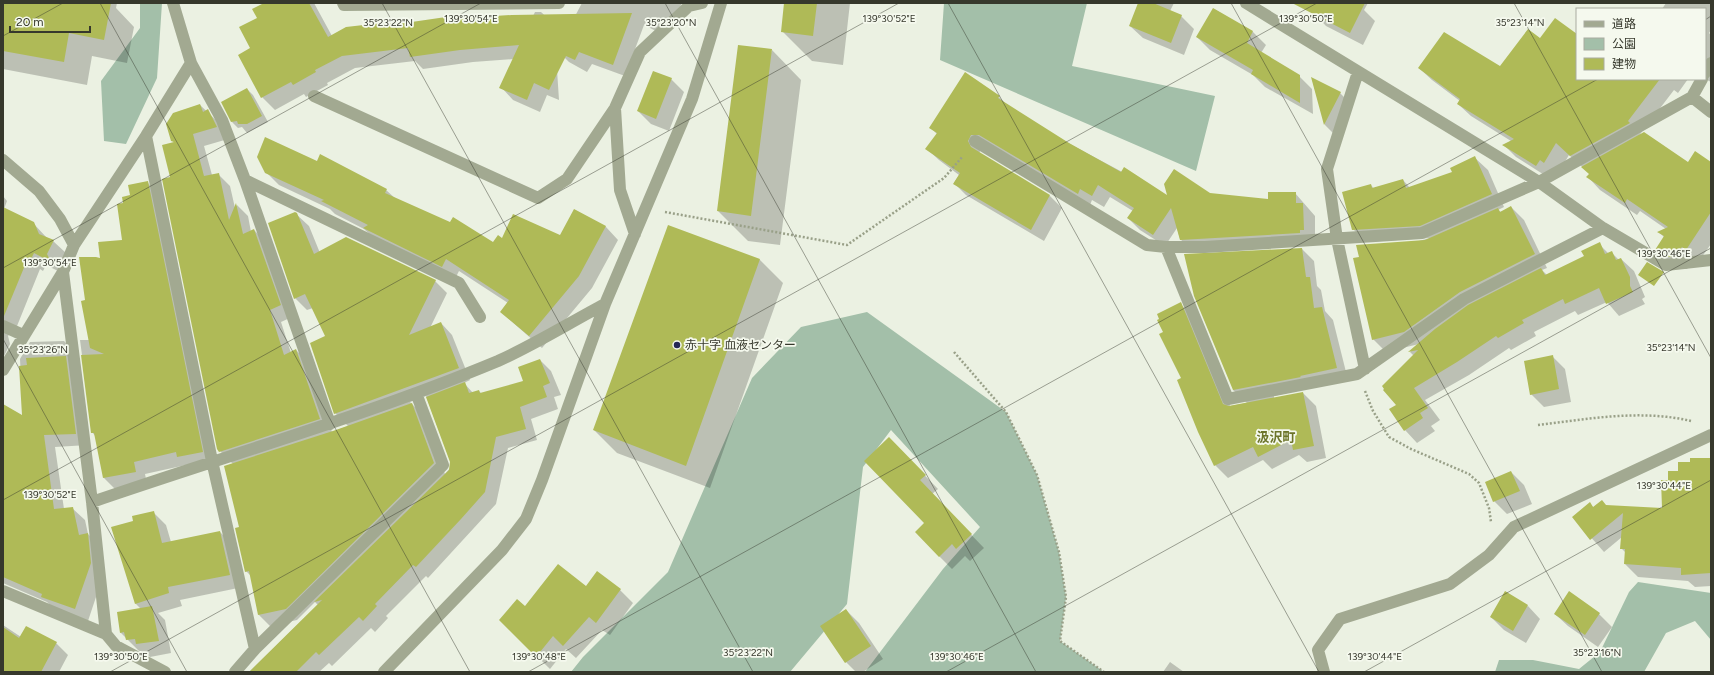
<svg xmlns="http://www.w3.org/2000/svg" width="1714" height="675" font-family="Figtree,'Noto Sans JP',sans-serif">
<rect width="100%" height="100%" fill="#ebf1e2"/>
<!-- green -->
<path fill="#a3bfa9" d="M 140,3 L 162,3 L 157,78 L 126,144 L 104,141 L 101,81 L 140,28 Z
M 944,3 L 1087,3 L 1072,66 L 1215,96 L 1196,171 L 940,60 Z
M 867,312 L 1006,412 L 1037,475 L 1059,552 L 1066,597 L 1060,641 L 1104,672 L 865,672 L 943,569 L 980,527 L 891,430 L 863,467 L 847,604 L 790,672 L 571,672 L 583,657 L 668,572 L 752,378 L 801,327 Z
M 1638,582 L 1711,593 L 1711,640 L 1695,621 L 1666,633 L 1644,672 L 1495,672 L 1499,660 L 1533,660 L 1579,669 L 1600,652 L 1629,592 Z"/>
<!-- shadow -->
<path fill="#0003" fill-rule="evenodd" d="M 3,3 L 117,3 L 116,8 L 134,27 L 127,63 L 92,56 L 87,85 L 3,69 Z
M 264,3 L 314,3 L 332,36 L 390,23 L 394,26 L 446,18 L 448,20 L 533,16 L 535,12 L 541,12 L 554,24 L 559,100 L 547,95 L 540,112 L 513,100 L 501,87 L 514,59 L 473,62 L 423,69 L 415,61 L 355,68 L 327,83 L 328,85 L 306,97 L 304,94 L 275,110 L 262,97 L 252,49 L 258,18 Z
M 582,3 L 682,3 L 671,25 L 664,21 L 658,32 L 644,25 L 625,76 L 592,64 L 587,72 L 569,62 L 557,50 Z
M 785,3 L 850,3 L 843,65 L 812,61 L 782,31 Z
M 1140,3 L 1174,3 L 1170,11 L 1181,16 L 1194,29 L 1184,55 L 1143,38 L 1130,26 Z
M 1319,3 L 1368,3 L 1364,10 L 1375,21 L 1363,45 L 1326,26 L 1314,13 Z
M 1666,3 L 1711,3 L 1711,30 L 1709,33 L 1711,35 L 1711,82 L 1705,79 L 1705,9 L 1662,9 Z
M 1214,9 L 1253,32 L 1266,45 L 1261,53 L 1299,76 L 1312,89 L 1313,114 L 1265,87 L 1253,75 L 1210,50 L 1197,37 Z
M 1577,32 L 1577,79 L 1688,79 L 1678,93 L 1674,90 L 1638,137 L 1688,163 L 1711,163 L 1711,244 L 1699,261 L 1694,259 L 1687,269 L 1681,269 L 1669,262 L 1656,250 L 1665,238 L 1659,232 L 1666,229 L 1640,211 L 1637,215 L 1600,190 L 1588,177 L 1590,174 L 1569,155 L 1557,175 L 1549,178 L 1516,157 L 1504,145 L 1511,141 L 1471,116 L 1458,104 L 1460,101 L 1432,80 L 1419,68 L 1500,67 L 1540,39 L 1575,34 Z
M 772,50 L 801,80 L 780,245 L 748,241 L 718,211 Z
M 671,79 L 684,92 L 669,131 L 651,124 L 638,111 Z
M 1312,79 L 1340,93 L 1353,106 L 1337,137 L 1325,125 Z
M 247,89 L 253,95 L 268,122 L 247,133 L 242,127 L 238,128 L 232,122 Z
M 999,97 L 1008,106 L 1068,143 L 1169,197 L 1209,194 L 1269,201 L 1295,193 L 1315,216 L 1315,242 L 1193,251 L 1180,239 L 1177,228 L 1165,246 L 1140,230 L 1128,218 L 1133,211 L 1110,197 L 1104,207 L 1092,200 L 1090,205 L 983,146 L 979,153 L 1050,196 L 1062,208 L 1044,241 L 966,195 L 954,183 L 959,175 L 939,160 L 927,149 L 937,134 L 930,127 Z
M 200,105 L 219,123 L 228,139 L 204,146 L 212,175 L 218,174 L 230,186 L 235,208 L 237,205 L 248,216 L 251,232 L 254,230 L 266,242 L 292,317 L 281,322 L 291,353 L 296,350 L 308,362 L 332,432 L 348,426 L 335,413 L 327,336 L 313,308 L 307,310 L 295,298 L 296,214 L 309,226 L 320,253 L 435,281 L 447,293 L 430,328 L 441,323 L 452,335 L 470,380 L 464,383 L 473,393 L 479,391 L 482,394 L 525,382 L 540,360 L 551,371 L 561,395 L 554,397 L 558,409 L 531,419 L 537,440 L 508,448 L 496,504 L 428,578 L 426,576 L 386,616 L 388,618 L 375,632 L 371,628 L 332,666 L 329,663 L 319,672 L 249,672 L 318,605 L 315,602 L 297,620 L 270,626 L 259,615 L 251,576 L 246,571 L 233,464 L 220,451 L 171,178 L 175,143 L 172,140 ZM 426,396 L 451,462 L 451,467 L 445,474 L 423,415 L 410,402 Z
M 1475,158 L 1488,170 L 1504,207 L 1498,210 L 1501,212 L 1511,207 L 1524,220 L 1547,268 L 1542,270 L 1547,275 L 1585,257 L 1599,244 L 1609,254 L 1612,253 L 1619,260 L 1621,259 L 1634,271 L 1645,297 L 1642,299 L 1645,304 L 1619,316 L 1607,302 L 1578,315 L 1575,311 L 1534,332 L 1536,336 L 1511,350 L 1509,348 L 1469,375 L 1425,400 L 1440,420 L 1431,426 L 1435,431 L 1417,443 L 1405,430 L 1397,405 L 1414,356 L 1410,352 L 1419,344 L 1386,352 L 1373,339 L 1360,257 L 1430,238 L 1366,242 L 1353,229 L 1371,185 L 1374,189 L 1403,180 L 1410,188 L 1453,173 Z
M 317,162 L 386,190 L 396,199 L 494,243 L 503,240 L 561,236 L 575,210 L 606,227 L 618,240 L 592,288 L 542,348 L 501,312 L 508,303 L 459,271 L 455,279 L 377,241 L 364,229 L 335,214 L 330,209 L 279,185 L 266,172 Z
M 147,182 L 159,195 L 214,464 L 186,465 L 145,474 L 147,484 L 116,490 L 104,478 L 96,437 L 92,432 L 80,340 L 89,340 L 86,301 L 101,260 L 124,241 L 124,204 Z
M 3,196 L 7,201 L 4,209 L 33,223 L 47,238 L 53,241 L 66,253 L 62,273 L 46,265 L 43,271 L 40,269 L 15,331 L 11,332 L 8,336 L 10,344 L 3,358 Z
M 669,227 L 760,260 L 783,283 L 710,488 L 617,453 L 594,430 Z
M 1302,249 L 1314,261 L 1317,286 L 1321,290 L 1325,311 L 1333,320 L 1348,380 L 1274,396 L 1274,398 L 1303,393 L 1316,406 L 1326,458 L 1307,462 L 1299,455 L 1272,469 L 1263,460 L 1228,478 L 1215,465 L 1164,332 L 1180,304 L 1193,316 L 1230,406 L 1247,403 L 1233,390 Z
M 64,341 L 76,353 L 88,445 L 55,447 L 64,509 L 72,508 L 85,520 L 88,534 L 100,546 L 103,576 L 88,621 L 54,609 L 47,602 L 3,583 L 3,405 L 23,416 L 20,359 L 30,342 Z
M 1552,356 L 1565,369 L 1571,402 L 1544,407 L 1531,394 Z
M 901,451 L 938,489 L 932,494 L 984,548 L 970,561 L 965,556 L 952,569 L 939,556 Z
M 1711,459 L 1711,586 L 1695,587 L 1688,581 L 1638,577 L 1625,564 L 1626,553 L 1622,549 L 1622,537 L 1604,552 L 1573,517 L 1590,504 L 1594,508 L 1607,506 L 1663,509 L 1669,481 L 1691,463 Z
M 1511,472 L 1524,485 L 1532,504 L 1507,514 L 1494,501 Z
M 153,512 L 166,525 L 171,542 L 220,532 L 233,545 L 243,587 L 180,600 L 182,606 L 158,613 L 165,620 L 171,653 L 150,657 L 145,652 L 140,652 L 121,633 L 118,613 L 141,609 L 136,604 L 134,522 Z
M 597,573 L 620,590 L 633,603 L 610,635 L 602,630 L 576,658 L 566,649 L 550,669 L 500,620 L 525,608 L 586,588 Z
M 1528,606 L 1540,619 L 1526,643 L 1504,630 L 1491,617 Z
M 846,610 L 859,623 L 883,659 L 863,672 L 856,672 L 846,662 Z
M 1555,614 L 1599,614 L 1612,627 L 1598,647 L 1568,626 Z
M 3,625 L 21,637 L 56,643 L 68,655 L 59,672 L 3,672 Z
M 1170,662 L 1184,672 L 1163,672 Z"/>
<!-- building -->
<path fill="#afba57" d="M 3,3 L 111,3 L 104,40 L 69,33 L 64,62 L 3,51 Z
M 264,3 L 309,3 L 328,37 L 346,27 L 390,22 L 391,25 L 446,17 L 446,19 L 512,15 L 632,13 L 613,65 L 579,52 L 575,60 L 566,56 L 549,90 L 534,83 L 527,100 L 499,88 L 519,45 L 460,50 L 410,57 L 408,48 L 342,56 L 315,70 L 316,72 L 293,85 L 291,82 L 261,98 L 238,55 L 250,48 L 239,27 L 257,18 L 252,9 Z
M 784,3 L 817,3 L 813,36 L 781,32 Z
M 1138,3 L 1153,3 L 1182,15 L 1171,43 L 1129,26 Z
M 1292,3 L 1365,3 L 1350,33 Z
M 1213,8 L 1253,31 L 1247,43 L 1300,75 L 1300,103 L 1251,74 L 1253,70 L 1196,37 Z
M 1555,18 L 1577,34 L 1577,79 L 1660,79 L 1628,121 L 1630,123 L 1570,156 L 1556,143 L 1544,163 L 1540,160 L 1536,166 L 1502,145 L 1514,139 L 1457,104 L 1460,99 L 1418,68 L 1444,32 L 1500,66 L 1528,29 L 1540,38 Z
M 738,45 L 772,49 L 751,216 L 717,211 Z
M 653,71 L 672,78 L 656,119 L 637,111 Z
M 965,72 L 1000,96 L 998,98 L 1069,143 L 1121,172 L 1124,167 L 1167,195 L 1164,184 L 1174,169 L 1210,193 L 1268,199 L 1268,192 L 1296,192 L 1296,203 L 1303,203 L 1304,230 L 1300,230 L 1300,233 L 1180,240 L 1171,208 L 1153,235 L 1127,218 L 1134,208 L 1098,185 L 1092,196 L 1080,189 L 1078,194 L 979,135 L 971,135 L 968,141 L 971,147 L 1050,195 L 1031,230 L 953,184 L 960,173 L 925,149 L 937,133 L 929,128 Z
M 1311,77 L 1341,92 L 1324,125 Z
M 247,88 L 262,116 L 247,124 L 238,124 L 237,121 L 231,122 L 221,102 Z
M 200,104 L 203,112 L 208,109 L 217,127 L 193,134 L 204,176 L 219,173 L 229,220 L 236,203 L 243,234 L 254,229 L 281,305 L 270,310 L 284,355 L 296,349 L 320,419 L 219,452 L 217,449 L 162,179 L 170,177 L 162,145 L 174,142 L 171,141 L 166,124 L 173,113 Z
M 1644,132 L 1688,162 L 1695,151 L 1711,162 L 1711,212 L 1686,250 L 1682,247 L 1675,256 L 1668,257 L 1655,250 L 1664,236 L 1657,232 L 1668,227 L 1627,199 L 1625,203 L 1586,177 L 1589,174 L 1581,167 Z
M 265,137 L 317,161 L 320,154 L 387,189 L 385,193 L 450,222 L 453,217 L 493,242 L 498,235 L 502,238 L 513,214 L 560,235 L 574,209 L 606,226 L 579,276 L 529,336 L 500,312 L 509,300 L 446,259 L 442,267 L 363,228 L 368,225 L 321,201 L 324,200 L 265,173 L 257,157 Z
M 1475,156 L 1492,194 L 1420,226 L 1352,230 L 1342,192 L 1371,184 L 1372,188 L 1403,179 L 1406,188 L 1452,172 L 1450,168 Z
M 148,181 L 203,452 L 177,457 L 176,452 L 134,462 L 136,472 L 103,478 L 94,433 L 91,433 L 81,355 L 104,354 L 90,348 L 81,301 L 85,300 L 79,257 L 96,257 L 100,258 L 98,242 L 122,240 L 117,204 L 123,203 L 122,197 L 130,195 L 128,185 Z
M 1511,206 L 1535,254 L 1460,292 L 1404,332 L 1372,340 L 1353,258 L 1359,257 L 1356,245 L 1425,240 L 1498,208 L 1500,212 Z
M 3,207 L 34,222 L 39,234 L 54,240 L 47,254 L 51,262 L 34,253 L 31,259 L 28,258 L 4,316 Z
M 295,212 L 297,213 L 314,254 L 346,237 L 436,280 L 409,335 L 441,322 L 459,368 L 334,414 L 310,343 L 325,336 L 305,294 L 294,299 L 268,223 Z
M 668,225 L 760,259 L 686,466 L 593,430 Z
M 1600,242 L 1605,254 L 1612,251 L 1616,260 L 1621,258 L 1630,277 L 1630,286 L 1633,292 L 1606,304 L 1599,288 L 1565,304 L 1563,299 L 1522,320 L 1524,323 L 1498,338 L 1496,336 L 1457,362 L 1414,388 L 1428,408 L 1420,413 L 1423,418 L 1404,431 L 1389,409 L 1396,405 L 1383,390 L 1384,389 L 1382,386 L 1418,350 L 1408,352 L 1435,329 L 1468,305 L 1541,268 L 1545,275 L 1584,256 L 1581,251 Z
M 1302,248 L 1306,277 L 1310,277 L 1314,308 L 1322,307 L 1337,368 L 1300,376 L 1301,377 L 1233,390 L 1194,296 L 1184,254 Z
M 1647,262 L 1664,272 L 1654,286 L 1638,275 Z
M 1181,302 L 1223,404 L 1229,406 L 1303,392 L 1314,446 L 1293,450 L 1291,440 L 1258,457 L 1253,447 L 1214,466 L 1198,432 L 1177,380 L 1181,378 L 1159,334 L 1163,332 L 1157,320 L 1159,319 L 1157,314 Z
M 1553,355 L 1559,389 L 1530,395 L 1524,361 Z
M 66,356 L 76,434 L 44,435 L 54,509 L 73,507 L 79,535 L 88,533 L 91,563 L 75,609 L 41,597 L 42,594 L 3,577 L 3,404 L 22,415 L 19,366 L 27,365 L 26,358 Z
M 540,359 L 550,383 L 543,386 L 547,397 L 520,407 L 526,429 L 496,437 L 485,492 L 461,519 L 416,567 L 413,565 L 375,604 L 377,606 L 363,621 L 359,617 L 319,655 L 316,652 L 296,672 L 249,672 L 322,600 L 314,602 L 449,470 L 450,462 L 426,397 L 465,382 L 469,393 L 479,390 L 480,393 L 523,381 L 518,367 Z
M 412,403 L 434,463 L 286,609 L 258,615 L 249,571 L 245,572 L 235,528 L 239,527 L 224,466 L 333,431 Z
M 889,437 L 926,475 L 920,480 L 972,534 L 956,549 L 952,544 L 939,557 L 915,532 L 924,523 L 864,461 Z
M 1690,458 L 1711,458 L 1711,573 L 1681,575 L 1681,568 L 1624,564 L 1625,549 L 1620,549 L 1623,513 L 1590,540 L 1572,517 L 1590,502 L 1593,507 L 1602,500 L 1606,505 L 1662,508 L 1661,480 L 1668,480 L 1668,471 L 1678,471 L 1678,462 L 1690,462 Z
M 1511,471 L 1520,491 L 1493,502 L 1485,482 Z
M 154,511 L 162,543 L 220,531 L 230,575 L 168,587 L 169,593 L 135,604 L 111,527 L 133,521 L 132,516 Z
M 558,564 L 586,586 L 597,571 L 621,589 L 596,623 L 589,617 L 563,646 L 553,636 L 536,657 L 499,620 L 517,599 L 525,606 Z
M 1505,591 L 1528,605 L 1513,631 L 1490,617 Z
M 1569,591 L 1600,613 L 1585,635 L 1554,614 Z
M 152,606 L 159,641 L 136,644 L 135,639 L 126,640 L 124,632 L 120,633 L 117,612 Z
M 846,609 L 871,646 L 845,663 L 820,626 Z
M 26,626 L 57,642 L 41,672 L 3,672 L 3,627 L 19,638 Z"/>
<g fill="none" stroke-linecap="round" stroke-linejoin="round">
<!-- path -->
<path stroke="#99a088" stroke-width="2.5" stroke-dasharray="2 2" stroke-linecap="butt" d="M 665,212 L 847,245 L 944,178 L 963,156
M 954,352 L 1006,412 L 1037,475 L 1059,552 L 1066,597 L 1060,641 L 1104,672
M 1365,391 L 1373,411 L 1389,437 L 1411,449 L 1469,474 L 1479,483 L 1489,508 L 1491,522
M 1538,425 C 1588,419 1641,409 1691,421"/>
<!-- minor -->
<path stroke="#a2a991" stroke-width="12" d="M 173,3 L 191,63 L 222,120 L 245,180 L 330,424
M 343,3 L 344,5 L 559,3
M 1246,3 L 1539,182 L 1603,228 L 1666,265 L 1711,260
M 1358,72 L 1327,169 L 1337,239 L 1365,369
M 1705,73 L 1711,63
M 314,96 L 538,198 L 567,179 L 615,108 L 640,52 L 689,6 L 702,3
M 1692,97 L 1711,112
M 615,108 L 620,190 L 635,234
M 146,136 L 212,461 L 255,649
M 975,141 L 1147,245 L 1166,247 L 1205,247 L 1422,233 L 1539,182 L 1692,97 L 1702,79
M 3,160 L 39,191 L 60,219 L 74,245 L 63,272 L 92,502 L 106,634 L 116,646 L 165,672
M 245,180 L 459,283 L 480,317
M 74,245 L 146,136 L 191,63
M 1166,247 L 1228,399 L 1357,374 L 1464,299 L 1603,228
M 3,326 L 23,335
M 3,370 L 63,272
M 92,502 C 228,455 366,416 498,361 C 534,345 569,323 605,304
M 3,591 L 106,634
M 235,672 L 255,649 L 443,465 L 416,393
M 384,672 L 502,550 L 526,519 L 542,480 L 605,304 L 692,99 L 721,3
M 1324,672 L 1318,650 L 1340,619 L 1450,584 L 1489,555 L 1514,527 L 1711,435"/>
</g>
<!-- ticks -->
<path fill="none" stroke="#36382c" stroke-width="1" stroke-opacity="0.45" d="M 100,3 L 470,672M 382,3 L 753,672M 665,3 L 1036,672M 948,3 L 1319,672M 1231,3 L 1602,672M 1514,3 L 1711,358M 1705,20 L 1711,16M 3,36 L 63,3M 3,268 L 481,3M 3,339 L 187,672M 3,500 L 899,3M 110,672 L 1317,3M 528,672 L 1598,79M 946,672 L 1711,248M 1364,672 L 1711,480"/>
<!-- markers -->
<circle fill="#252856" stroke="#f5f9ee" stroke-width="1.5" cx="677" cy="345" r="4"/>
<g text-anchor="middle" stroke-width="3.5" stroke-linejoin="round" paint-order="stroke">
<!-- poi labels -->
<g font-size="12" fill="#36382c" stroke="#f5f9ee" text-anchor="start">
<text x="685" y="349">赤十字 血液センター</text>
</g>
<!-- neighbourhood labels -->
<g font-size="13" font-weight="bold" fill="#6c742a" stroke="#f5f9ee">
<text x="1276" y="442">汲沢町</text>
</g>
</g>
<g font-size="10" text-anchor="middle" fill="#36382c" stroke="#f5f9ee" stroke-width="3.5" stroke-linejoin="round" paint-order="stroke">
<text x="471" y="22">139°30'54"E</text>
<text x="889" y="22">139°30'52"E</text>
<text x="1306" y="22">139°30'50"E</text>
<text x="388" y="26">35°23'22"N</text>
<text x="671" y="26">35°23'20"N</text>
<text x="1520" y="26">35°23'14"N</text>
<text x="1664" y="257">139°30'46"E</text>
<text x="50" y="266">139°30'54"E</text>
<text x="1671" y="351">35°23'14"N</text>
<text x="43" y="353">35°23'26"N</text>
<text x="1664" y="489">139°30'44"E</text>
<text x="50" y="498">139°30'52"E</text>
<text x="748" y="656">35°23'22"N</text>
<text x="1597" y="656">35°23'16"N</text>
<text x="121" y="660">139°30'50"E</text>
<text x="539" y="660">139°30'48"E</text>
<text x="957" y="660">139°30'46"E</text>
<text x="1375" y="660">139°30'44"E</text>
</g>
<!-- border -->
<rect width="1714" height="675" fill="none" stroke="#36382c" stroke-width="8"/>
<!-- legend -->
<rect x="1576" y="8" width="130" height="72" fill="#f5f9ee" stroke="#a9aca0"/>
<rect x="1584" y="21" width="20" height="6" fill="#a2a991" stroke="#a9aca0"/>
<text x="1612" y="28" font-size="12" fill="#36382c">道路</text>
<rect x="1584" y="38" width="20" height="12" fill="#a3bfa9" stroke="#a9aca0"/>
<text x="1612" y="48" font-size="12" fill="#36382c">公園</text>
<rect x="1584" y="58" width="20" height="12" fill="#afba57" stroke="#a9aca0"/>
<text x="1612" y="68" font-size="12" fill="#36382c">建物</text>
<!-- scale -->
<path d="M10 26v6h80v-6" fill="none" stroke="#36382c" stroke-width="2"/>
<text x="16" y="26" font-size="12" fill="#36382c" stroke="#f5f9ee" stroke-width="3" paint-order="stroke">20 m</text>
</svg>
